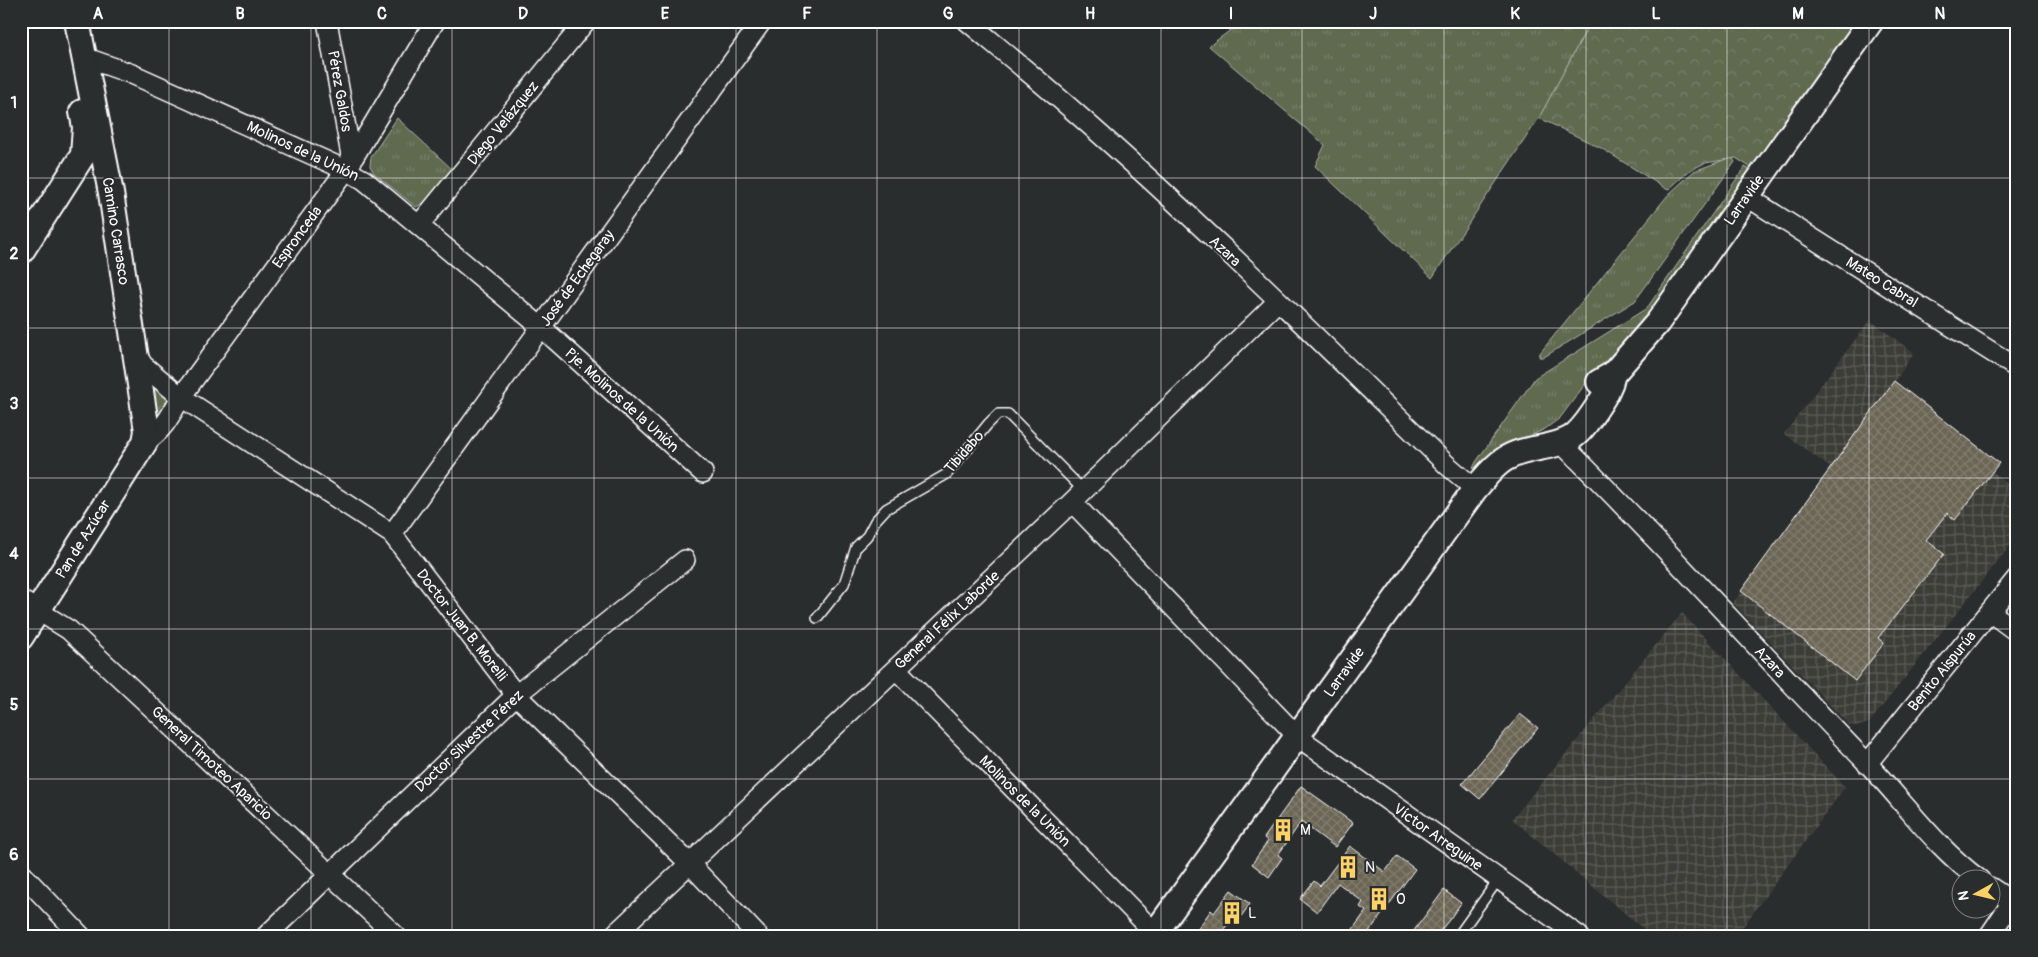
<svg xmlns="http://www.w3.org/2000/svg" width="2038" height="957" font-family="Pangolin,sans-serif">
<defs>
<pattern id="industrial-grid" width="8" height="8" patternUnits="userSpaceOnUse" patternTransform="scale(1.25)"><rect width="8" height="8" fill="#3e3e39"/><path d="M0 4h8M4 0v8" fill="none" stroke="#5b5b57"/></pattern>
<pattern id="grass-tufts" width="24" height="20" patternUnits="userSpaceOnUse" patternTransform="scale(1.25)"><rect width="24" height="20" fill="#5f6a50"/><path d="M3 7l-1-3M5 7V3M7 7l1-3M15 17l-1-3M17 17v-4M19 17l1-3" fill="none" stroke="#77806a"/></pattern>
<pattern id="park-crowns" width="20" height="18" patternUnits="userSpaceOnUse" patternTransform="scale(1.25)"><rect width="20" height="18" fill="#5f6a50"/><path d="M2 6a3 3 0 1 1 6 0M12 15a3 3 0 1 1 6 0" fill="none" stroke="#77806a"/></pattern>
<pattern id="building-cross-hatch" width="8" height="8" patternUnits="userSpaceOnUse" patternTransform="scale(1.25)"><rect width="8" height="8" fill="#6b6554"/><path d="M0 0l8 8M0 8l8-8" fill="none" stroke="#817c6e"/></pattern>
</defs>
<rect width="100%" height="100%" fill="#2a2d2e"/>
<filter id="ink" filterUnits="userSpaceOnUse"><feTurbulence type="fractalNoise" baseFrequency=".02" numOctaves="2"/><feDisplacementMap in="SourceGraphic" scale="10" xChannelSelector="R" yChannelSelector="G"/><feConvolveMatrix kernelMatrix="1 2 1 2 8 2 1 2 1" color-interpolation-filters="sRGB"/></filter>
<g filter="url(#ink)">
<!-- industrial -->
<path fill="url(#industrial-grid)" d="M 1870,320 L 1914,353 L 1895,381 L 1999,463 L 1993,472 L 2017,491 L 2017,537 L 1869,723 L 1859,726 L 1849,725 L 1733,603 L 1831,468 L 1784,434 Z
M 1682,613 L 1845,787 L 1736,936 L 1652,936 L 1512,819 Z"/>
<!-- grass -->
<path fill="url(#grass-tufts)" stroke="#afb4a8" d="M 1243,21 L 1591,21 L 1539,118 L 1432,278 L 1315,166 L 1325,145 L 1209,46 Z
M 397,118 L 454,171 L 426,202 L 416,207 L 374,173 L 370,166 L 371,157 Z
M 1732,157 L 1735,162 L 1635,301 L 1544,357 L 1539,357 L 1540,353 L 1668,195 L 1694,171 Z
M 1745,167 L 1752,171 L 1654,310 L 1602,365 L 1583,387 L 1560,418 L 1545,429 L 1517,442 L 1475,470 L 1473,468 L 1476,462 L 1535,378 L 1647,308 Z
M 147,377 L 168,394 C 170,409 162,418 155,431 Z"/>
<!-- park -->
<path fill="url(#park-crowns)" stroke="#afb4a8" d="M 1591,21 L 1859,21 L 1753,169 L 1736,158 L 1705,163 L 1690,170 L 1668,190 L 1601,148 L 1539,118 Z"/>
<!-- building -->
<path fill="url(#building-cross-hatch)" stroke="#fff" d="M 1894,381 L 1999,463 L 1955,520 L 1947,513 L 1926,540 L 1944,554 L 1878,638 L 1884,643 L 1855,681 L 1741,591 Z
M 1520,714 L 1538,728 L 1480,799 L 1462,784 Z
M 1301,786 L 1353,823 L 1335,847 L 1301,822 L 1278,855 L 1282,858 L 1269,877 L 1252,864 L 1268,841 L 1264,838 Z
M 1350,846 L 1385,872 L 1397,856 L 1415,869 L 1366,936 L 1348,936 L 1366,911 L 1360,907 L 1363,902 L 1338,883 L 1317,912 L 1300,899 L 1314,881 L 1320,886 Z
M 1231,890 L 1250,904 L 1237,922 L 1232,918 L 1219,936 L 1193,936 L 1211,910 L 1214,913 Z
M 1444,890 L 1461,903 L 1449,920 L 1436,936 L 1410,936 Z"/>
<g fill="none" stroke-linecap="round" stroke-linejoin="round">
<defs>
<path id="service" d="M 817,618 L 844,584 L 856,547 L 867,536 L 875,521 L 886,509 L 947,474 L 988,424 L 998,414 L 1008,414 L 1084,491
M 1458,936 L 1498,880"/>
<path id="minor" d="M 327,21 L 352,161
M 967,21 C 1004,52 1041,82 1077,114 C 1205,226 1325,346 1447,465 L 1475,489
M 84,57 L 132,74 L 346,170 L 364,180 L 541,327 L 703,473
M 1746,196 L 2017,368
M 419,225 L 586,21
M 135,352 L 143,365 L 181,397 L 392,534 L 516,695 L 689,863 L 758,936
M 145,442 C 163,431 171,415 181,397 L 346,170 L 435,21
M 1560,442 C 1666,546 1764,657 1867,763 C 1904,802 1936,848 1980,880
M 1072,502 L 1298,737 L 1579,936
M 392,534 L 762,21
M 21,600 L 69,630 L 396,936
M 1990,612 L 2017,632
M 896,669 L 1155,933
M 1867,764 L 2017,578
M 21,873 L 81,936
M 1990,887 L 2017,905
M 266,936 L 516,695 L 685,560
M 613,936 L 1072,502 L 1278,301
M 1989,936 L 2012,902"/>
<path id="tertiary" d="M 21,252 L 83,155 L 85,127 L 82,112
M 1599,382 L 1613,374 L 1658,322 L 1871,21
M 21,637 L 145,442 L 147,431 L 111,193 L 77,21
M 1153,936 L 1475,489 C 1484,479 1493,466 1505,459 C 1525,446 1551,450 1571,438 C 1582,431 1589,419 1596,409 C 1604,397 1610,388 1613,374"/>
</defs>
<!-- service casing -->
<use href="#service" stroke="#fff" stroke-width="12"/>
<!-- minor casing -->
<use href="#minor" stroke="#fff" stroke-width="22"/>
<!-- tertiary casing -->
<use href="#tertiary" stroke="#fff" stroke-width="28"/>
<!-- service -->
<use href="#service" stroke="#2a2d2e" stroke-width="9"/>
<!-- minor -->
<use href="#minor" stroke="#2a2d2e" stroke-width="19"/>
<!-- tertiary -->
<use href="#tertiary" stroke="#2a2d2e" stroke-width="24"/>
</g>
</g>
<!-- grid -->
<path fill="none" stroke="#fff" stroke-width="1" stroke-opacity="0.55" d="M 169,21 L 169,936M 311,21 L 311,936M 452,21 L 452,936M 594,21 L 594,936M 736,21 L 736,936M 877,21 L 877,936M 1019,21 L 1019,936M 1161,21 L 1161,936M 1302,21 L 1302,936M 1444,21 L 1444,936M 1586,21 L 1586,936M 1727,21 L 1727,936M 1869,21 L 1869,936M 21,178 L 2017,178M 21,328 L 2017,328M 21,478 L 2017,478M 21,629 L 2017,629M 21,779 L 2017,779"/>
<!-- icons -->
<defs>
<symbol id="building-bare" viewBox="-9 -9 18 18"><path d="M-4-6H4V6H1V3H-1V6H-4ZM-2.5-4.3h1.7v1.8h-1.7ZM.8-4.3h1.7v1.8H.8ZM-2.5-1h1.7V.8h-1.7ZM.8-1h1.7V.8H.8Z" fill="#ffd166" stroke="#2a2d2e" stroke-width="2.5" paint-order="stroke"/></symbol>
</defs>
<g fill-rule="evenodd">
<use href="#building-bare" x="1267" y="814" width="32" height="32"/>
<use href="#building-bare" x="1332" y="851" width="32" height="32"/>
<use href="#building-bare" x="1363" y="883" width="32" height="32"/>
<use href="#building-bare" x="1216" y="897" width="32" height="32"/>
</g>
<g text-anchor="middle" stroke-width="4" stroke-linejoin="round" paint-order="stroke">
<!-- street labels -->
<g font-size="15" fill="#fff" stroke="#2a2d2e">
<text transform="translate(340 91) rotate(80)" y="5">Pérez Galdos</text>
<text transform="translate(503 123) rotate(-51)" y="5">Diego Velázquez</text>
<text transform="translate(303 151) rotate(25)" y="5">Molinos de la Unión</text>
<text transform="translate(1744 200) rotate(-55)" y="5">Larravide</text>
<text transform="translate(116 231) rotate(81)" y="5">Camino Carrasco</text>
<text transform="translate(297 237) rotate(-54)" y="5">Espronceda</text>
<text transform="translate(1225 251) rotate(43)" y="5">Azara</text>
<text transform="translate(577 278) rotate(-54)" y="5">José de Echegaray</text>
<text transform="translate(1882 282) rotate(32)" y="5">Mateo Cabral</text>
<text transform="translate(622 400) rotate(42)" y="5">Pje. Molinos de la Unión</text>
<text transform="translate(964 452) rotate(-49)" y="5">Tibidabo</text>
<text transform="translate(83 539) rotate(-58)" y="5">Pan de Azúcar</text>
<text transform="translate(947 620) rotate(-43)" y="5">General Félix Laborde</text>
<text transform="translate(462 625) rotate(52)" y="5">Doctor Juan B. Morelli</text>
<text transform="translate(1770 662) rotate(47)" y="5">Azara</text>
<text transform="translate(1942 671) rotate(-51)" y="5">Benito Aispurúa</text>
<text transform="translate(1344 672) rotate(-54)" y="5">Larravide</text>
<text transform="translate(469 741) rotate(-43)" y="5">Doctor Silvestre Pérez</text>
<text transform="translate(212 763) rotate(43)" y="5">General Timoteo Aparicio</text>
<text transform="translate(1025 801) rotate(45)" y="5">Molinos de la Unión</text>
<text transform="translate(1438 837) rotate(35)" y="5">Víctor Arreguine</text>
</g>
<!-- poi labels -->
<g font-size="15" fill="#fff" stroke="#2a2d2e" text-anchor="start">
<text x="1300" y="835">M</text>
<text x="1365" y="872">N</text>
<text x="1396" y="904">O</text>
<text x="1248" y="918">L</text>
</g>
</g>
<!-- margin -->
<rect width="2038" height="957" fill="none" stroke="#2a2d2e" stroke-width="55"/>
<!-- north arrow -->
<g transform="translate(1976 894) rotate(262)"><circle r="24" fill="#2a2d2e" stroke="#7f8182"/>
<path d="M0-4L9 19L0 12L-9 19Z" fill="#ffd166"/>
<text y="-8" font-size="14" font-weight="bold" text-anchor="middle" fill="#ffffff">N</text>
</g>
<rect x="28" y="28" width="1982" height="902" fill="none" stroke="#fff" stroke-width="2"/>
<g font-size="16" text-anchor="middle" font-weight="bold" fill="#fff">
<text x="98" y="19">A</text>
<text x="240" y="19">B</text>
<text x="382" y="19">C</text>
<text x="523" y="19">D</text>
<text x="665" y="19">E</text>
<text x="807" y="19">F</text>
<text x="948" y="19">G</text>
<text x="1090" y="19">H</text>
<text x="1231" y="19">I</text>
<text x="1373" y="19">J</text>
<text x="1515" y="19">K</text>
<text x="1656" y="19">L</text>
<text x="1798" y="19">M</text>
<text x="1940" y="19">N</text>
<text x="14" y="108">1</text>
<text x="14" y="259">2</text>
<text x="14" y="409">3</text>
<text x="14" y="559">4</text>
<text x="14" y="710">5</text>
<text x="14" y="860">6</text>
</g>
</svg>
